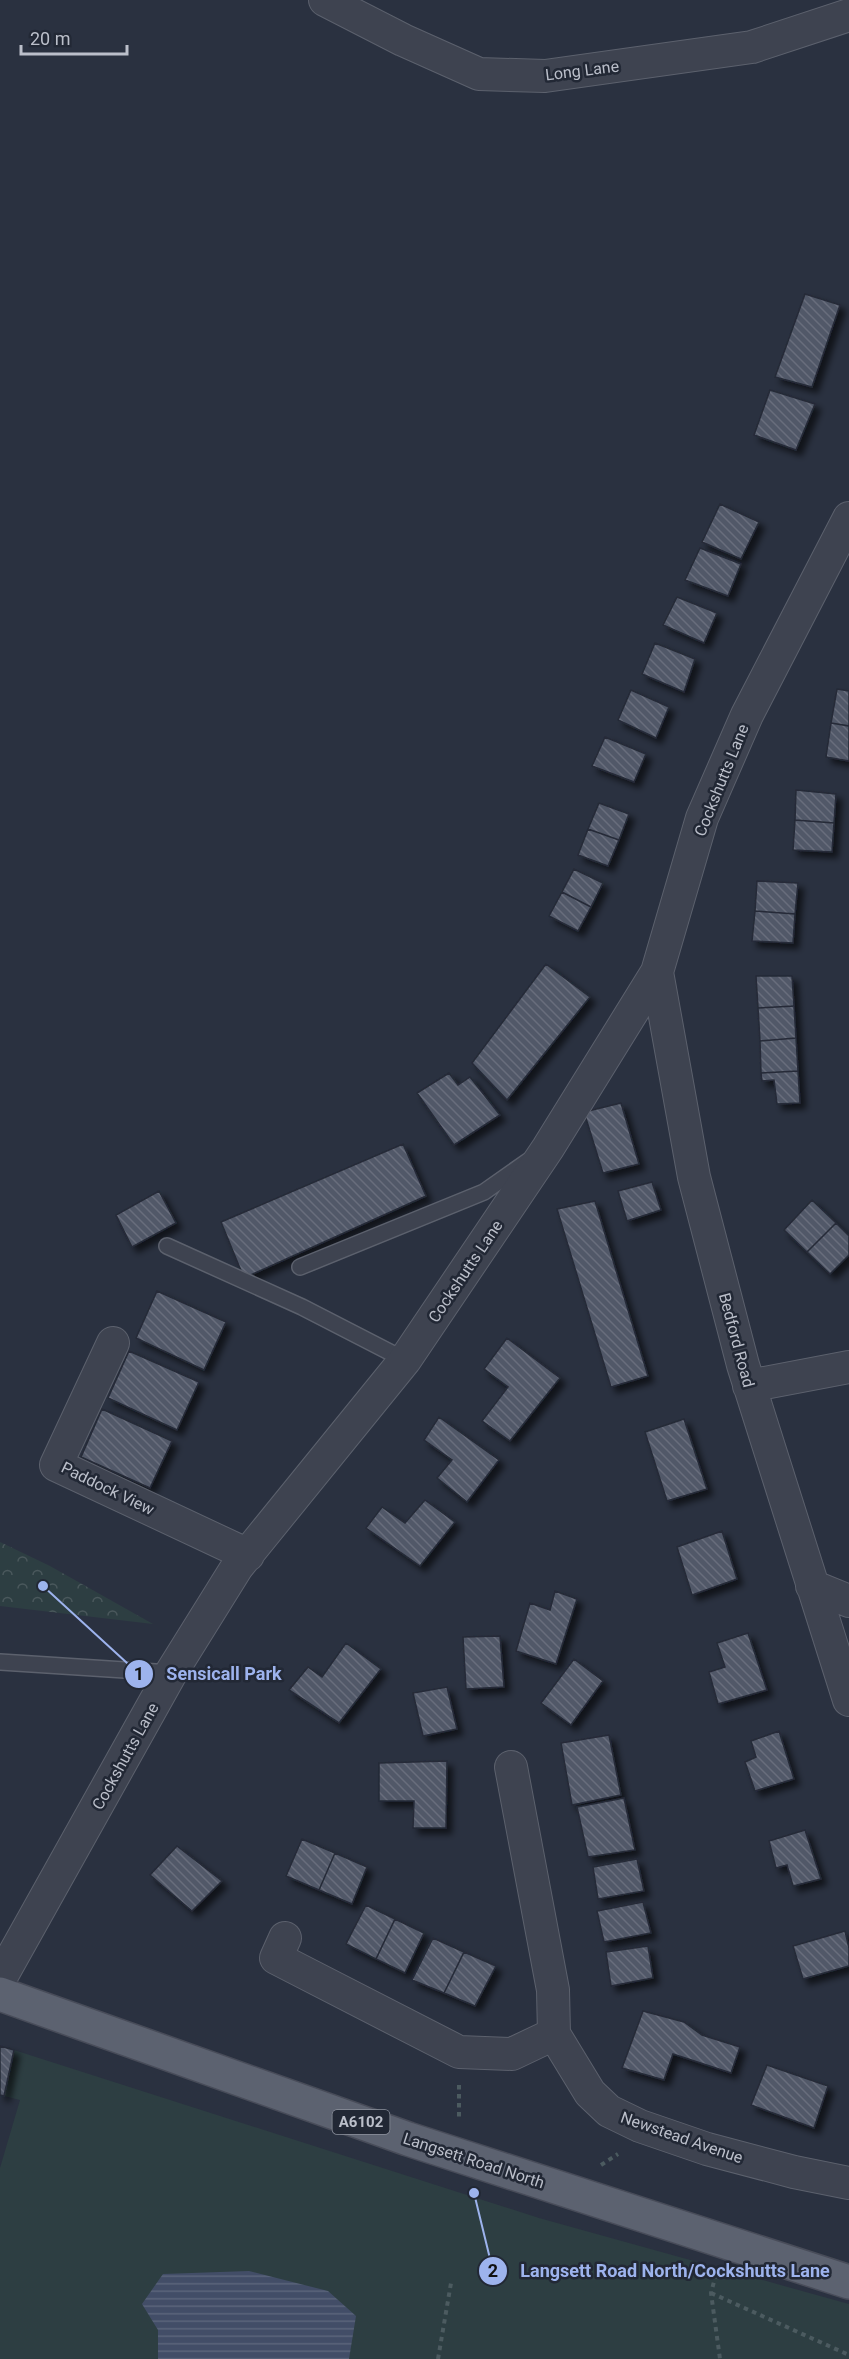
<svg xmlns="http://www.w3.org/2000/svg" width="849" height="2359" font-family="Roboto,sans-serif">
<defs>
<pattern id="forest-crowns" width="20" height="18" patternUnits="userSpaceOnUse" patternTransform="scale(1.5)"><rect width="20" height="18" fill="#2d3e42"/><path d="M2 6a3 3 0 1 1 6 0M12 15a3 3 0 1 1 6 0" fill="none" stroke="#4a585c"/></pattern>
<pattern id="water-rules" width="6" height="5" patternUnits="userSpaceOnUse" patternTransform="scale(1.5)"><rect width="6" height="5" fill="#424d67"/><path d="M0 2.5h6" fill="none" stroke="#5b657b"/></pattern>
<pattern id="building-back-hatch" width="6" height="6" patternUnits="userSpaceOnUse" patternTransform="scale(1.5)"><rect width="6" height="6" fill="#515868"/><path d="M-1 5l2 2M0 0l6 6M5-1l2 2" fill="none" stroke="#686e7c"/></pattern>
<filter id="shadow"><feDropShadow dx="5.5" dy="5.5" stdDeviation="3" flood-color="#0009"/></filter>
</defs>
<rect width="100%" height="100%" fill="#2a3140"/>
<!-- green -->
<path fill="#2d3e42" d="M 14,2050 L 539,2218 L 849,2304 L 849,2359 L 0,2359 L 0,2168 L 20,2100 L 4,2096 Z"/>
<!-- forest -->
<path fill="url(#forest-crowns)" d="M 0,1542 L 50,1566 L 153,1624 L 0,1606 Z"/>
<!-- water -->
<path fill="url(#water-rules)" d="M 249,2271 L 328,2291 L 356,2316 L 349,2359 L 158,2359 L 158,2330 L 142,2304 L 163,2274 Z"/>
<!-- building -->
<path fill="url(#building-back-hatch)" stroke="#252a37" stroke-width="1.5" filter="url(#shadow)" d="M 805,294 L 840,305 L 812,387 L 775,377 Z
M 770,390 L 815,404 L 796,450 L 754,435 Z
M 720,504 L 759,522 L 741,559 L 702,542 Z
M 700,548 L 741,564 L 728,596 L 685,580 Z
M 677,597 L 717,613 L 704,643 L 663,625 Z
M 655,643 L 695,659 L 684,692 L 642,674 Z
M 837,689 L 849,691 L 849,726 L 831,723 Z
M 631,690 L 669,707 L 656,738 L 618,720 Z
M 831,723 L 849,726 L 849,761 L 826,757 Z
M 605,737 L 646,754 L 634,782 L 592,766 Z
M 796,790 L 836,794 L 834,823 L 795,820 Z
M 599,803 L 629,814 L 619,840 L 588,829 Z
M 795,820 L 834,823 L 832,852 L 793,850 Z
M 588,829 L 619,840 L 608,866 L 578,855 Z
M 574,869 L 603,883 L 591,907 L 562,892 Z
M 757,881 L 798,883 L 795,914 L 755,911 Z
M 562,892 L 591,907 L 578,931 L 549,916 Z
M 755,911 L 795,914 L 793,943 L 752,941 Z
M 546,964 L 590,997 L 507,1100 L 472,1063 Z
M 756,976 L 792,976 L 794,1006 L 758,1008 Z
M 794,1006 L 796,1038 L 760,1041 L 758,1008 Z
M 796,1038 L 798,1071 L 761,1073 L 760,1041 Z
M 798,1071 L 800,1103 L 777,1104 L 774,1080 L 762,1081 L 761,1073 Z
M 449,1073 L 458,1085 L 470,1077 L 500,1115 L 454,1145 L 417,1093 Z
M 621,1103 L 639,1164 L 603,1173 L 584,1112 Z
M 403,1144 L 426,1196 L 244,1278 L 221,1222 Z
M 652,1182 L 661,1210 L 627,1221 L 618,1191 Z
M 159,1191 L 176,1223 L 132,1247 L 116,1215 Z
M 812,1200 L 836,1223 L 807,1252 L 784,1230 Z
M 595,1201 L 648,1376 L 611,1387 L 557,1209 Z
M 836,1223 L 849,1236 L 849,1255 L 830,1274 L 807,1252 Z
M 157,1291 L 226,1322 L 204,1370 L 136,1338 Z
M 507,1338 L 560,1378 L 510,1441 L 482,1421 L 508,1387 L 484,1369 Z
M 129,1351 L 199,1382 L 177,1430 L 108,1398 Z
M 102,1409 L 172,1441 L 150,1488 L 81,1457 Z
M 439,1417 L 499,1460 L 467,1502 L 437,1478 L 452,1460 L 424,1440 Z
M 684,1419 L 707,1489 L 667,1501 L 645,1432 Z
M 425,1500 L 455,1522 L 420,1566 L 366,1528 L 382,1507 L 405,1523 Z
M 722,1531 L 737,1579 L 692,1595 L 677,1547 Z
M 555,1591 L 577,1599 L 556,1664 L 516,1651 L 530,1603 L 550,1610 Z
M 748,1633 L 767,1690 L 718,1704 L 709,1672 L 725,1667 L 717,1643 Z
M 500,1636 L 504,1687 L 466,1689 L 463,1637 Z
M 346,1643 L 381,1669 L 339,1723 L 289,1690 L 308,1667 L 322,1677 Z
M 574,1659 L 603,1681 L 571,1725 L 541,1703 Z
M 447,1687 L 457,1729 L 423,1736 L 413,1693 Z
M 779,1731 L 794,1779 L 755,1791 L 745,1762 L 756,1757 L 751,1741 Z
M 609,1735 L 621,1795 L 572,1805 L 561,1743 Z
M 447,1761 L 446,1828 L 413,1828 L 414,1801 L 379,1801 L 379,1763 Z
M 624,1798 L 635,1850 L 588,1857 L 577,1807 Z
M 805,1830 L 821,1879 L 793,1886 L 787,1865 L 776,1868 L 769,1841 Z
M 302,1839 L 335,1853 L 319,1890 L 286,1876 Z
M 177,1846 L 222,1881 L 192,1911 L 150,1875 Z
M 335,1853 L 367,1867 L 352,1904 L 319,1890 Z
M 637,1859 L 644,1891 L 598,1899 L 593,1867 Z
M 643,1902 L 651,1933 L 604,1942 L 597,1911 Z
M 366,1905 L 395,1919 L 376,1959 L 346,1944 Z
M 395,1919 L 424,1933 L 405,1973 L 376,1959 Z
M 845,1931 L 849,1948 L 849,1966 L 803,1979 L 793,1946 Z
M 433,1938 L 464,1952 L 444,1993 L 412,1980 Z
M 648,1946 L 653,1978 L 611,1986 L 606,1952 Z
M 464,1952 L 496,1966 L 475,2006 L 444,1993 Z
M 643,2011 L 684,2022 L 702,2035 L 740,2047 L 731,2073 L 673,2054 L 664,2080 L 622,2068 Z
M 0,2046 L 14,2050 L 4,2096 L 0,2095 Z
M 767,2065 L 828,2086 L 814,2128 L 751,2105 Z"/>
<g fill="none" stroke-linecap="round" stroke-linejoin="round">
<defs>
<path id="service" d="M 167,1246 L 302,1307 L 405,1360
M 300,1267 L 484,1192 L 528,1161
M 0,1662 L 171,1673"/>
<path id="minor" d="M 325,0 L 403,40 L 479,74 L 545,76 L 752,47 L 849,15
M 657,972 L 694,1177 L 743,1365 L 849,1700
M 113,1343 L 56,1465 L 248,1555
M 749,1386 L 849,1367
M 812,1586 L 849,1601
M 511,1767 L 553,1990 L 554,2034 L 590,2093 L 609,2111 L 640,2126 L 707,2149 L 794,2172 L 849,2183
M 285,1938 L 276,1958 L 459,2052 L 512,2054 L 554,2034
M 0,1979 L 171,1673 L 237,1567 L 405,1360 L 548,1148 L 657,972 L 702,818 L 747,715 L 849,518"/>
<path id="primary" d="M 0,1994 L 408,2139 L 849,2282"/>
</defs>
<!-- service casing -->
<use href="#service" stroke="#5c616d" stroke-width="18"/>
<!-- minor casing -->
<use href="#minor" stroke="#5c616d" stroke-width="34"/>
<!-- primary casing -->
<use href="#primary" stroke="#484c59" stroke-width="36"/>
<!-- path -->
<path stroke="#4c5b60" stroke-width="4" stroke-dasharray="4.5 4.5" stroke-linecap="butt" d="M 459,2085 L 459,2120
M 601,2165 L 618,2154
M 716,2274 L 711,2293 L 720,2359
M 711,2293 L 849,2355
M 438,2359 L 451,2283"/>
<!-- service -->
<use href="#service" stroke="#3e4350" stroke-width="15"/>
<!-- minor -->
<use href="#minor" stroke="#3e4350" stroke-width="32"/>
<!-- primary -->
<use href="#primary" stroke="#5c6270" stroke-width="33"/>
</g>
<g text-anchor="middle" stroke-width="5" stroke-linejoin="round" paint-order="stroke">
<!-- shield labels -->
<rect fill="#222835" stroke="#8d929d" stroke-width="1.5" x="332.5" y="2110" width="57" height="24" rx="4.5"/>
<g font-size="15" font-weight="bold" fill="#bbbfca">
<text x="361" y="2127">A6102</text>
</g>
<!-- street labels -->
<g font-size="16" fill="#bbbfca" stroke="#222835">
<text transform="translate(582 70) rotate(-7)" y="6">Long Lane</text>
<text transform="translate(721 780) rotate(-68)" y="6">Cockshutts Lane</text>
<text transform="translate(465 1271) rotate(-56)" y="6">Cockshutts Lane</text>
<text transform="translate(737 1340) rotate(75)" y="6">Bedford Road</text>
<text transform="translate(108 1488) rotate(26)" y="6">Paddock View</text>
<text transform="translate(125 1756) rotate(-61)" y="6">Cockshutts Lane</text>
<text transform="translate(682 2137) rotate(19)" y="6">Newstead Avenue</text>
<text transform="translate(474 2160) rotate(18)" y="6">Langsett Road North</text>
</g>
</g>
<!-- callouts -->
<path fill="none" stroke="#9db3ed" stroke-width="2" d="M43 1586L139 1674M474 2193L493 2271"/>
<g fill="#9db3ed" stroke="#222835" stroke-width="2">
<circle cx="43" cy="1586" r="6"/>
<circle cx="474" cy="2193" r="6"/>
<circle cx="139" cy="1674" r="15"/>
<circle cx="493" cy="2271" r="15"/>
</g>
<g font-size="18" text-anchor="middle" font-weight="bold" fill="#111">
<text x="139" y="1680">1</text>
<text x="493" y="2277">2</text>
</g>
<g font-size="18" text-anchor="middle" font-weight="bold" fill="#9db3ed" stroke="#222835" stroke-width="5" stroke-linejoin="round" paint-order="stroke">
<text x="224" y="1680">Sensicall Park</text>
<text x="675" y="2277">Langsett Road North/Cockshutts Lane</text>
</g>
<!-- scale -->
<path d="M21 45v9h106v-9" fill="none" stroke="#bbbfca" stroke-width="3"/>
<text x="30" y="45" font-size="18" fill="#bbbfca" stroke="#222835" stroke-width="4.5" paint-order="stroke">20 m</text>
</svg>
